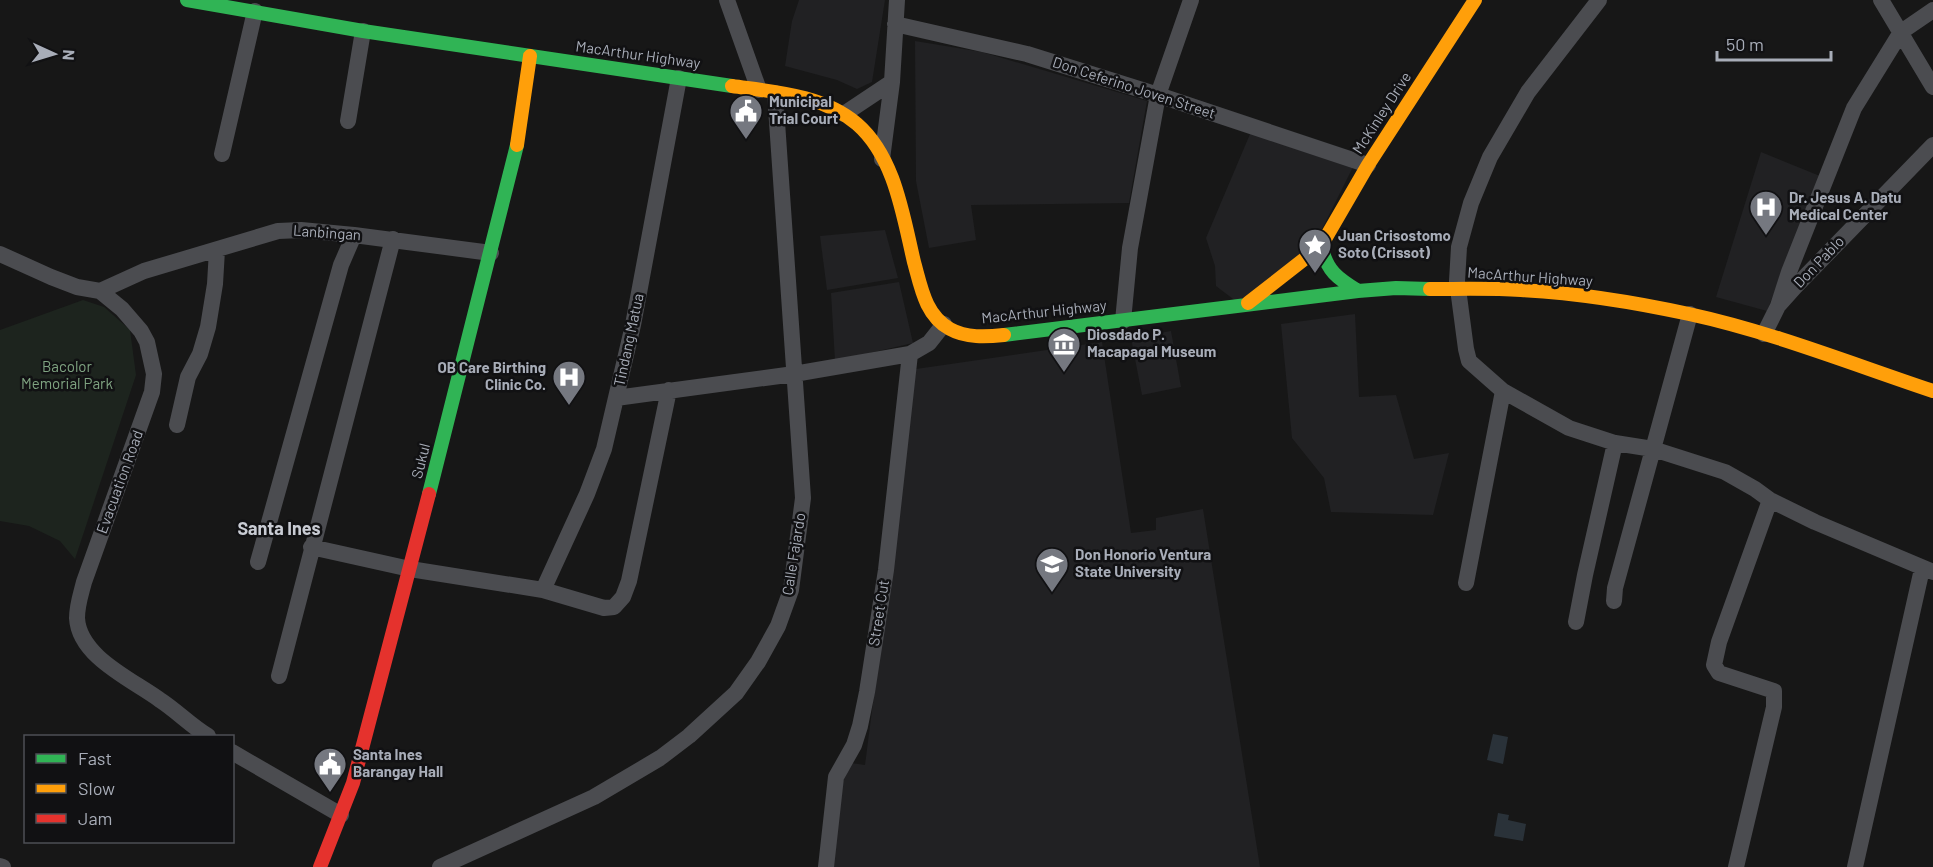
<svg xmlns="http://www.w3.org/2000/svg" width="1933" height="867" font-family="Barlow,sans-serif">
<rect width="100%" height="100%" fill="#171717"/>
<!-- built -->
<path fill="#212123" d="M 799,0 L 885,0 L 872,82 L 857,89 L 837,80 L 785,66 L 792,21 Z
M 915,41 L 982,52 L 1147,101 L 1129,203 L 971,205 L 976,240 L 929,248 L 916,181 Z
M 1253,127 L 1353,167 L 1311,251 L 1237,302 L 1216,286 L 1215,266 L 1206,238 Z
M 1761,152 L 1820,176 L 1767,311 L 1716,297 Z
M 885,230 L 898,278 L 827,290 L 820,236 Z
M 899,282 L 913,343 L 835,361 L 831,293 Z
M 1355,314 L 1359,397 L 1396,395 L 1414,459 L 1449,453 L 1433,515 L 1331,512 L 1324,478 L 1292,438 L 1281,324 Z
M 1171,331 L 1181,387 L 1142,395 L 1131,338 Z
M 1102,342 L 1131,533 L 1156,530 L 1156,518 L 1203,509 L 1260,867 L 830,867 L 839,791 L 851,763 L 865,765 L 916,369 Z"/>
<!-- green -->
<path fill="#1d241e" d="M 83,300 L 104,307 L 130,330 L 136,375 L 75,559 L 60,541 L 29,526 L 0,521 L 0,330 Z"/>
<!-- water -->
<path fill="#2a3239" d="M 1493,734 L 1508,737 L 1503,764 L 1487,760 Z
M 1498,813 L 1509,815 L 1508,820 L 1526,824 L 1523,841 L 1494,836 Z"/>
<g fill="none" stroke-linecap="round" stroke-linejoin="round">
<!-- street -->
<path stroke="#4b4c50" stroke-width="16" d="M 727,0 L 759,90
M 1599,0 L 1528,92 L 1490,157 L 1471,203 L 1459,247 L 1457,281 L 1466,349 L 1469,361 L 1503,391 L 1569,428 L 1615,443 L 1653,449 L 1725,472 L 1755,489 L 1770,500 L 1815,522 L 1933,572
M 1881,0 L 1933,87
M 895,24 L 1027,54 L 1158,95 L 1368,165
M 844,114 L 892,82
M 348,121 L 363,31
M 222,154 L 255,11
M 882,159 L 892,82 L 897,0
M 0,254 L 51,277 L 77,287 L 100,291 L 122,309 L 141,331 L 147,342 L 154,374 L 152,392 L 84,582 C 81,594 77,605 77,618 C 79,657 133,680 160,700 C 177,711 191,726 208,736
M 100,291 L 144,271 L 278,231 L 301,230 L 354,235 L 491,253
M 1778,306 L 1789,272 L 1854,108 L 1901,32 L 1933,10
M 1123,321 L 1130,248 L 1158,95 L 1191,0
M 1764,334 L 1778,306 L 1795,287 L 1933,145
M 616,398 L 794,374 L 910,354 L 929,343 L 944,324
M 177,425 L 188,377 L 200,354 L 208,327 L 215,284 L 217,250
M 311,547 L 410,569 L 543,590 L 604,608 L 614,607 L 623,597 L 629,581 L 669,390
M 258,562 L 341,265 L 354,235
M 1466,583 L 1503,391
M 543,590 L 587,494 L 604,449 L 633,325 L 679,78
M 1614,601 L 1615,588 L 1690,314
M 1576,622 L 1585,575 L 1615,443
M 279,676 L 393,239
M 232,752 L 341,815
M 0,866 L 3,867
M 440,867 L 594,797 L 660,758 L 689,736 L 736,693 L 758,662 L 778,626 L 791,590 L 803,498 L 775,93
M 826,867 L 836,777 L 854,745 L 860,726 L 867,692 L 886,570 L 910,354
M 1736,867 L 1774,707 L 1774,691 L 1719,673 L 1714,665 L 1719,642 L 1770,500
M 1855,867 L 1922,569"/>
<!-- fast -->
<path stroke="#30b455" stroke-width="14" d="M 187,0 L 363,31 L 732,86
M 1321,246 C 1327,271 1337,278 1358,291
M 1004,335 L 1358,291 L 1396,288 L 1430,289
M 429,494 L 517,145"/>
<!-- slow -->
<path stroke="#ff9f0a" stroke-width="14" d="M 732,86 C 775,92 823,95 857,124 C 895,157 903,216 914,262 C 921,287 925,315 950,329 C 966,338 986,337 1004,335
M 517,145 L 530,56
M 1430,289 C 1460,289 1491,288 1521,290 C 1577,293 1634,302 1689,314 C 1772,332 1852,364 1933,391
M 1248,303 L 1321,246 L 1368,165 L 1475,0"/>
<!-- jam -->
<path stroke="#e5322d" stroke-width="14" d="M 320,867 L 353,783 L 429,494"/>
</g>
<!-- icons -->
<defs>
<symbol id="civic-pin" viewBox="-11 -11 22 30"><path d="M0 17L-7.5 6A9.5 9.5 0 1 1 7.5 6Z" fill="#757880" stroke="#111113"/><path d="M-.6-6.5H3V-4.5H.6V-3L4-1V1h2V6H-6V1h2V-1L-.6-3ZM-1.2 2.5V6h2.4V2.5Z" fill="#fff"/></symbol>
<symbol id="hospital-pin" viewBox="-11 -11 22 30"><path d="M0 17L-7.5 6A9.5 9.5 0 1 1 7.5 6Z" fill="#757880" stroke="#111113"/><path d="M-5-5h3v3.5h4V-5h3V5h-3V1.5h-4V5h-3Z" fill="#fff"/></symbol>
<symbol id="sight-pin" viewBox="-11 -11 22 30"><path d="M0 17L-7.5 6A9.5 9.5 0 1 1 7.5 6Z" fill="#757880" stroke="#111113"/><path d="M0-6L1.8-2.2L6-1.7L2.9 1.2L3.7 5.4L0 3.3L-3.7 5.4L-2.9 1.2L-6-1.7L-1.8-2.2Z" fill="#fff"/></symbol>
<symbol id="museum-pin" viewBox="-11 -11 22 30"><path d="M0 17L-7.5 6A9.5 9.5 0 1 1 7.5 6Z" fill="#757880" stroke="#111113"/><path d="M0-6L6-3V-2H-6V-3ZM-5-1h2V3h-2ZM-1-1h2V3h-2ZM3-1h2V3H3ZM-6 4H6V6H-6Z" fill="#fff"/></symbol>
<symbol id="university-pin" viewBox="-11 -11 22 30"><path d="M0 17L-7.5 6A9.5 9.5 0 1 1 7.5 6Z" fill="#757880" stroke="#111113"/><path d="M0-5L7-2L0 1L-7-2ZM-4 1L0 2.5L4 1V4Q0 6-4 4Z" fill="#fff"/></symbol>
</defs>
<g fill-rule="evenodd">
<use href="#civic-pin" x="727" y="92" width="38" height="52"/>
<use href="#hospital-pin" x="1747" y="188" width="38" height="52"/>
<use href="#sight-pin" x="1296" y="226" width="38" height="52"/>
<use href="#museum-pin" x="1045" y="325" width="38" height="52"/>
<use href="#hospital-pin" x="550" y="358" width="38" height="52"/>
<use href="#university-pin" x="1033" y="545" width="38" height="52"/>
<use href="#civic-pin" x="311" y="745" width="38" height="52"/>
</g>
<g text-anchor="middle" stroke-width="5" stroke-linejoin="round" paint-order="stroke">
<!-- street labels -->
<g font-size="15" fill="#a8adb8" stroke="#111113">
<text transform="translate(638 55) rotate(8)" y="5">MacArthur Highway</text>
<text transform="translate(1134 88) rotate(18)" y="5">Don Ceferino Joven Street</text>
<text transform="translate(1382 113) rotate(-57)" y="5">McKinley Drive</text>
<text transform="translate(327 233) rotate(4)" y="5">Lanbingan</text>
<text transform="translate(1819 262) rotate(-46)" y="5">Don Pablo</text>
<text transform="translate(1530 277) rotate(4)" y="5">MacArthur Highway</text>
<text transform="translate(1044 312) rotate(-6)" y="5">MacArthur Highway</text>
<text transform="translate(629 340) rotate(-78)" y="5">Tindang Matua</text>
<text transform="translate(421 461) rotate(-76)" y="5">Sukul</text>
<text transform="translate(120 482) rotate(-70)" y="5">Evacuation Road</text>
<text transform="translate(794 554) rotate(-81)" y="5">Calle Fajardo</text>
<text transform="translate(879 613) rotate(-81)" y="5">Street Cut</text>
</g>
<!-- poi labels -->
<g font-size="15" font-weight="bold" fill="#a8adb8" stroke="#111113" text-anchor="start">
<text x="769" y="107">Municipal<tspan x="769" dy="17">Trial Court</tspan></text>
<text x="1789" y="203">Dr. Jesus A. Datu<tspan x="1789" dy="17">Medical Center</tspan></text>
<text x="1338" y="241">Juan Crisostomo<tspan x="1338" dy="17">Soto (Crissot)</tspan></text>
<text x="1087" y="340">Diosdado P.<tspan x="1087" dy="17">Macapagal Museum</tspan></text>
<text x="546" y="373" text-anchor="end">OB Care Birthing<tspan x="546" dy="17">Clinic Co.</tspan></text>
<text x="1075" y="560">Don Honorio Ventura<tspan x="1075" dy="17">State University</tspan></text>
<text x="353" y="760">Santa Ines<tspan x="353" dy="17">Barangay Hall</tspan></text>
</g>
<!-- park labels -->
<g font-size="15" fill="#7fa381" stroke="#111113">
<text x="67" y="372">Bacolor<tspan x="67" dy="17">Memorial Park</tspan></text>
</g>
<!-- quarter labels -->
<g font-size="18" font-weight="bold" fill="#c9ccd4" stroke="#111113">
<text x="279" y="535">Santa Ines</text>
</g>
</g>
<!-- legend -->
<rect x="24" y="735" width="210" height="108" fill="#111113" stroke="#4d4f55" stroke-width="1.5"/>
<rect x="36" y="754" width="30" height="9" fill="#30b455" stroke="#4d4f55" stroke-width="1.5"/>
<text x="78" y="765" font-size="18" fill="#a8adb8">Fast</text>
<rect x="36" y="784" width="30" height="9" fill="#ff9f0a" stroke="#4d4f55" stroke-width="1.5"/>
<text x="78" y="795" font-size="18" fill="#a8adb8">Slow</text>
<rect x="36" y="814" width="30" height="9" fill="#e5322d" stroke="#4d4f55" stroke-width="1.5"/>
<text x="78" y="825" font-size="18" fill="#a8adb8">Jam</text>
<!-- north arrow -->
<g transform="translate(54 54) rotate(94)" stroke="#111113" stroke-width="4.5" paint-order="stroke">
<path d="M0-4.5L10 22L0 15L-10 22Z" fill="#a8adb8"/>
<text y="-9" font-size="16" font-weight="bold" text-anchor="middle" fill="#a8adb8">N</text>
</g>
<!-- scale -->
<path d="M1717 51v9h114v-9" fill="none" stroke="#a8adb8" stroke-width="3"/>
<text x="1726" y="51" font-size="18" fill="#a8adb8" stroke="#111113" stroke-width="4.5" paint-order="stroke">50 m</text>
</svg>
